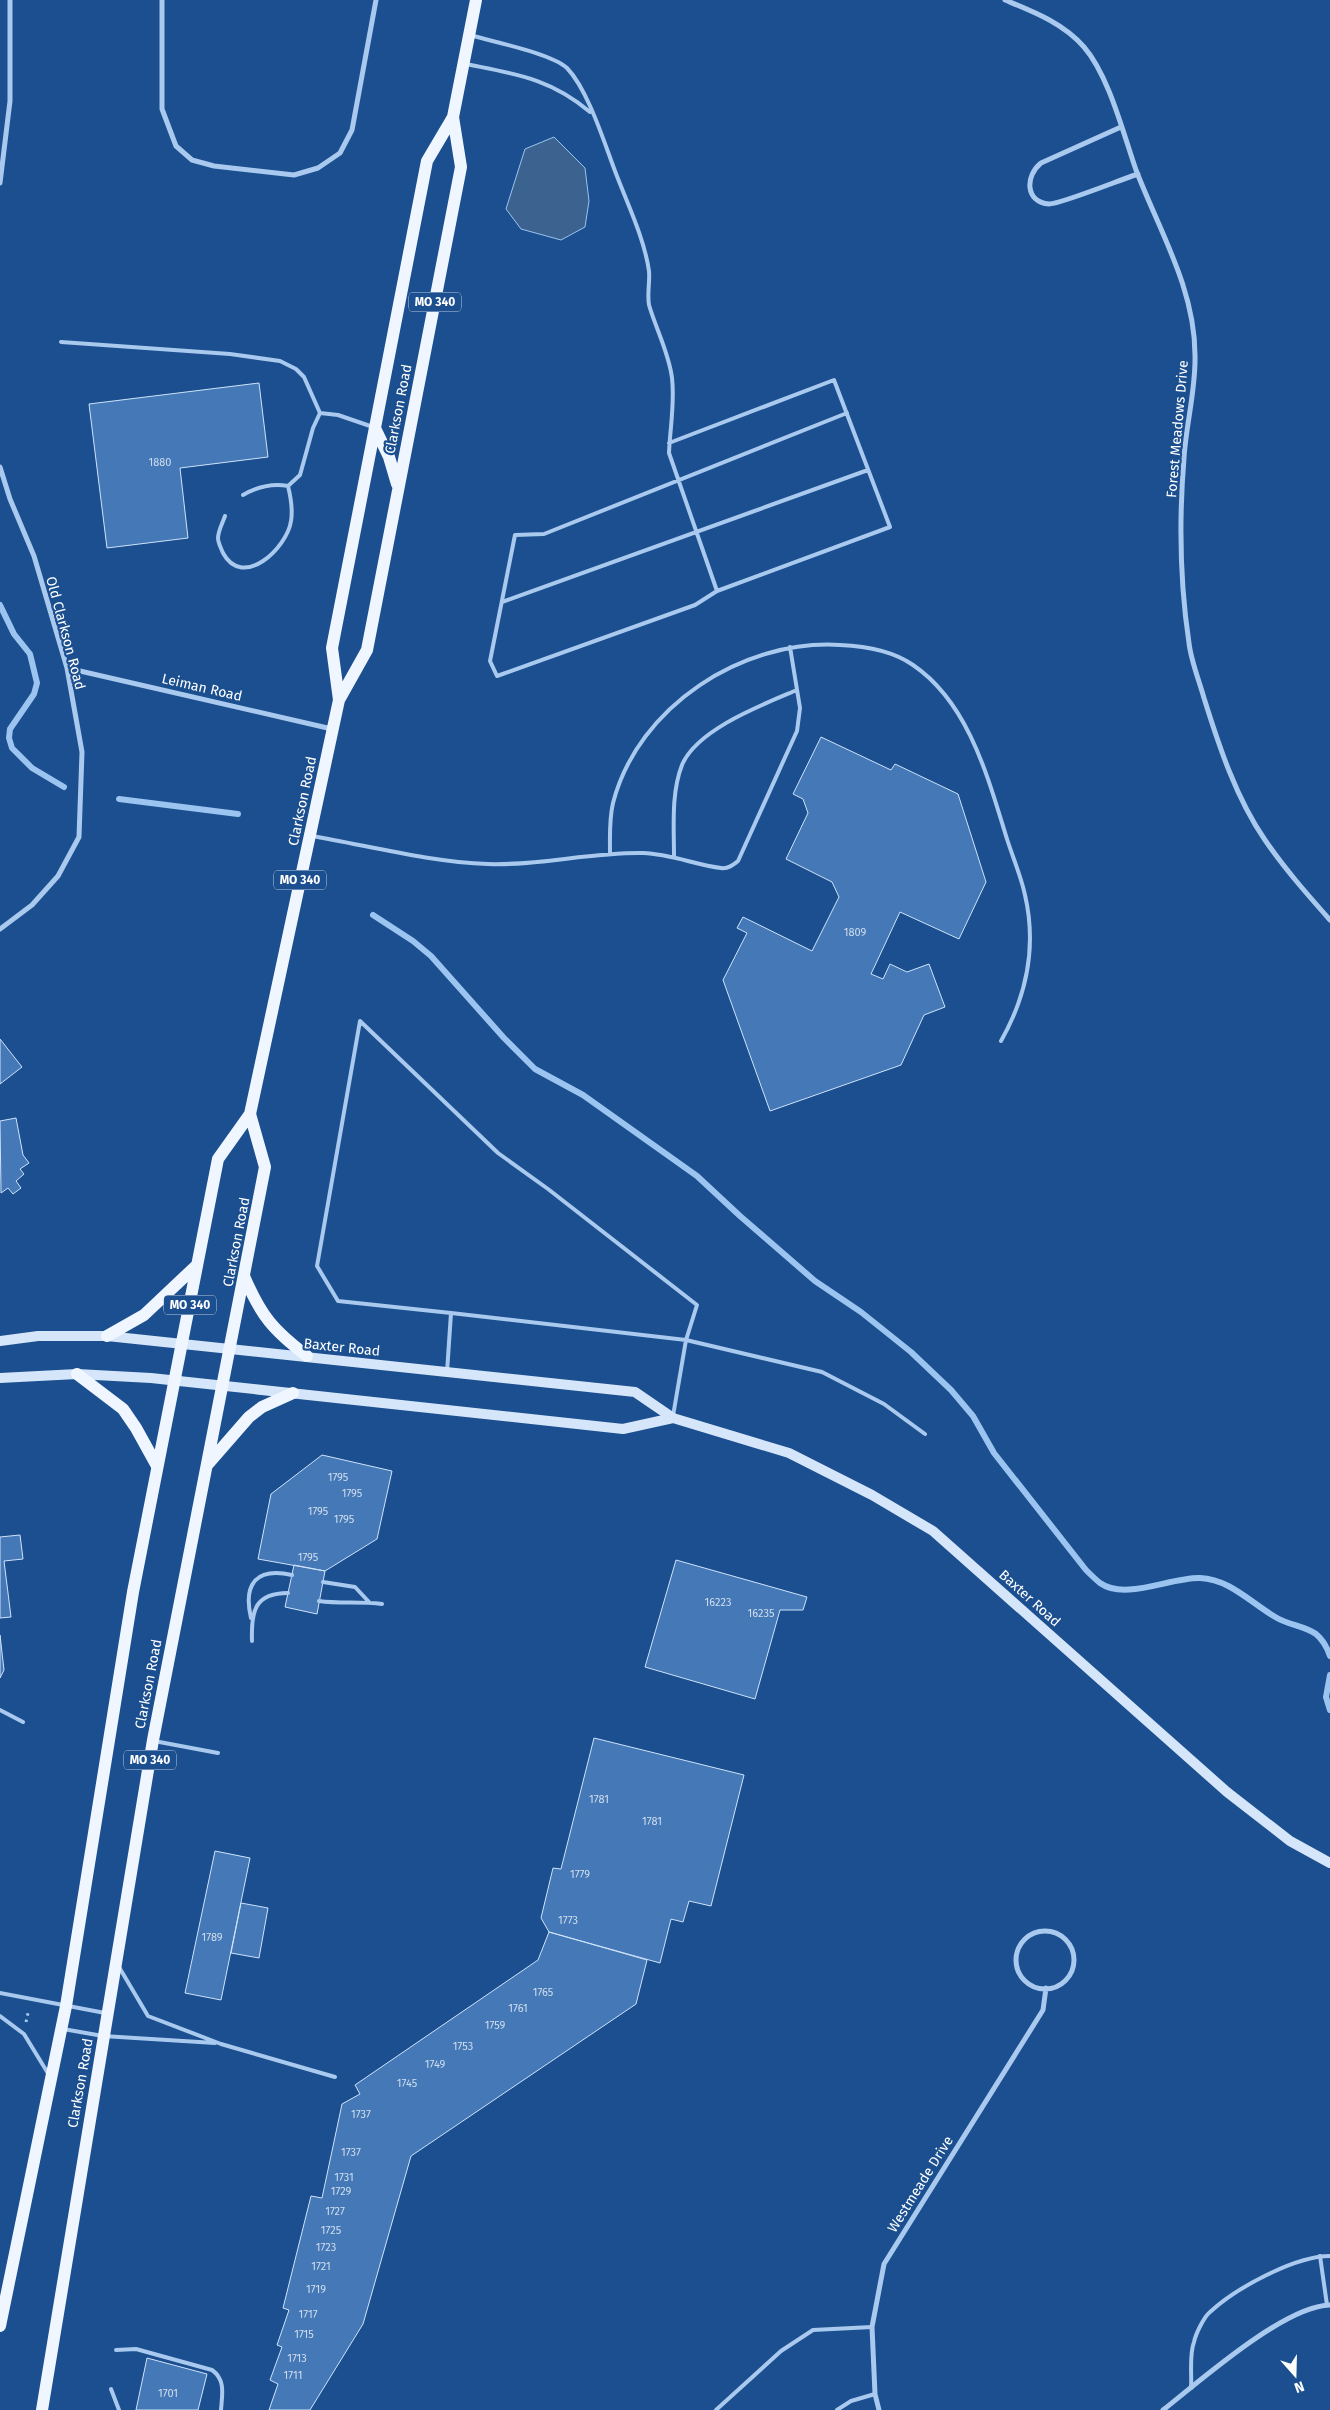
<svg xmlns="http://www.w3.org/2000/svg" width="1330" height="2410" font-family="'Fira Sans',sans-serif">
<rect width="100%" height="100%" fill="#1b4f8f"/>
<!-- water -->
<path fill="#3c6290" stroke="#9cc4f0" d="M 554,137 L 585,168 L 589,201 L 585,227 L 561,240 L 521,229 L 506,209 L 525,149 Z"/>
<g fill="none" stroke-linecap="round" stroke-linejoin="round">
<!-- stream -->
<path stroke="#9cc4f0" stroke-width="6" d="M 0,605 L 14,634 L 30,654 L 37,683 L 34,694 L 10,729 L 9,738 L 12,748 L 32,768 L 64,787
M 119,799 L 238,814
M 373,915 L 413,941 L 431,956 L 504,1038 L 535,1069 L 583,1095 L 697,1176 L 740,1216 L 815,1281 L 861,1312 L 911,1352 L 951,1390 L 973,1416 L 994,1453 L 1086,1570 C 1090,1574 1095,1579 1100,1583 C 1125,1601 1171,1577 1200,1578 C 1230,1579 1252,1604 1277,1618 C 1289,1625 1305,1626 1316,1634 C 1323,1640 1327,1647 1330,1656
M 1330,1675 L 1326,1697 L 1330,1710"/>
</g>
<!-- building -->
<path fill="#4478b7" stroke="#cfe3fa" d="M 259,383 L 268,457 L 180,468 L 188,538 L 107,548 L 89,404 Z
M 821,737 L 891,770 L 895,764 L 958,794 L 986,882 L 959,939 L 900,912 L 871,974 L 883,979 L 890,964 L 907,972 L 929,964 L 945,1007 L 924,1015 L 901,1065 L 770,1111 L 723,980 L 747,933 L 737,928 L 743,917 L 812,951 L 839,897 L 832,882 L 786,859 L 808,813 L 803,799 L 793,794 Z
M 0,1039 L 22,1067 L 0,1084 Z
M 16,1118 L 23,1155 L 29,1163 L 20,1169 L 24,1174 L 16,1181 L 21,1188 L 13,1194 L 8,1188 L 1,1193 L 0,1121 Z
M 322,1455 L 392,1471 L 377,1539 L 325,1571 L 258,1559 L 271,1494 Z
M 20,1535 L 23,1559 L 4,1561 L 11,1617 L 0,1618 L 0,1537 Z
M 676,1560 L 807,1597 L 803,1610 L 780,1610 L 755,1699 L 645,1667 Z
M 294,1565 L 325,1571 L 317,1614 L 285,1607 Z
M 0,1635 L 4,1670 L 0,1678 Z
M 594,1738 L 744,1775 L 711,1906 L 689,1901 L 683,1922 L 671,1919 L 660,1963 L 549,1932 L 541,1918 L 553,1868 L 561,1869 Z
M 215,1851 L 250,1858 L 221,2000 L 185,1993 Z
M 241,1903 L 268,1908 L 259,1958 L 231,1953 Z
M 549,1932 L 647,1960 L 636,2004 L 411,2156 L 363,2324 L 310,2410 L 269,2410 L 278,2384 L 270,2380 L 282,2347 L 277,2345 L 289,2310 L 283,2308 L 311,2196 L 322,2198 L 342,2104 L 360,2094 L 355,2085 L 538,1960 Z
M 147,2358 L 207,2374 L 198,2410 L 136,2410 Z"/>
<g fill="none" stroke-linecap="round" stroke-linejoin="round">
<!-- path -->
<path stroke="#a9c9ee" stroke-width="3" stroke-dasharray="2.5 4" stroke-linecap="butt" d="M 26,2022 L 28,2013"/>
<!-- service -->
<path stroke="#a9c9ee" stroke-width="4" d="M 470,35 C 493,42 551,53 567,68 C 588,90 604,142 615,171 C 627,203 644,237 649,271 C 650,282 647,294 649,305 C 656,329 669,353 672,378 C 675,403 670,428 669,453 L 717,591 L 890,527 L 834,380 L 669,443
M 466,64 C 515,74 550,78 590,112
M 61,342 L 230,354 L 280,361 L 296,369 L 304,377 L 320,413 L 338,415 L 373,427
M 288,486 L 300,475 L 313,428 L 320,413
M 225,516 C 223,522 218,531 218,538 C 218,543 221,548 223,553 C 243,590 287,548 291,521 C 293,509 291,498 288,486 C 272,483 257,487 243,495
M 717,591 L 695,605 L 497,676 L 490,661 L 515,535 L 544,534 L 847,413
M 502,602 L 868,470
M 312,836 C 370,846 429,862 488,864 C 538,866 591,852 643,853 C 671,854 696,865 721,868 C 728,869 733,865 738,861 L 797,731 L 800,708 L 790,647
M 610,853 C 610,836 609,820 613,803 C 638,706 743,639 840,645 C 864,646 893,651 913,665 C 969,703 988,778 1007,839 C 1013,858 1021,876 1025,895 C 1037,947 1027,995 1001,1041
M 674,857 C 674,827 671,793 682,765 C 697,729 764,704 797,690
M 451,1313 L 686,1340 L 673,1416
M 447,1372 L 451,1313 L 338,1301 L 317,1266 L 360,1021 L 498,1153 L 548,1189 L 697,1305 L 686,1340 L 822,1372 L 884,1404 L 925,1434
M 323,1582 L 355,1587 L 369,1602
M 319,1601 C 340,1604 360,1601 382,1604
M 251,1618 C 243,1584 256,1567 292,1575
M 252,1641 C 251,1612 254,1593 288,1593
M 0,1710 L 23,1722
M 154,1741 L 218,1753
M 119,1967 L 148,2016 L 221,2044 L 335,2077
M 0,1993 L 105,2013
M 0,2016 L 24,2034 L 49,2075
M 63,2029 L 103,2036 L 215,2043
M 1320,2256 L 1327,2305
M 116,2350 L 136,2349 L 212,2370 C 226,2380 222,2395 221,2410
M 1191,2388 C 1192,2374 1189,2355 1194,2342 C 1196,2333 1204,2317 1210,2312 C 1236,2288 1295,2256 1330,2256
M 111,2389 L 119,2410
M 716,2410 L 781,2351 L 813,2330 L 872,2327
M 837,2410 L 851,2401 L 875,2394"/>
<!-- minor -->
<path stroke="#a9c9ee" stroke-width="5" d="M 162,0 L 162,109 L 176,146 L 192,160 L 214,166 L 294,175 L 318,168 L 340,153 L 352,130 L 376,0
M 1005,0 C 1034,12 1063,23 1084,47 C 1109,76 1123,133 1136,170 C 1159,230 1195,289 1195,355 C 1196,390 1186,424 1184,458 C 1179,519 1180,583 1189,643 C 1191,661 1199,680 1204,698 C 1219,746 1236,798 1265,840 C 1284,868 1307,894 1330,920
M 1121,127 L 1041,163 C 1025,176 1025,202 1049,204 C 1061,204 1122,179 1138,174
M 0,183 L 10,101 L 10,0
M 0,467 L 10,499 L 34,556 L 67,668 L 82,752 L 79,837 L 58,876 L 32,905 L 0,929
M 67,668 L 332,729
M1016 1960a29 29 0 1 1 58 0a29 29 0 1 1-58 0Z
M 879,2410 L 875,2394 L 872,2327 L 884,2264 L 1043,2010 L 1046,1988
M 1163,2410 C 1200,2381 1284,2306 1330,2305"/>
<!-- secondary -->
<path stroke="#d6e6fa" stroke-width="10" d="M 0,1341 L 38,1336 L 107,1336 L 635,1392 L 673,1418 L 789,1453 L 872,1495 L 933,1531 L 1227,1792 L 1290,1841 L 1330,1863
M 0,1378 L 77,1374 L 151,1378 L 623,1429 L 673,1418"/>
<!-- primary -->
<path stroke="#f0f6ff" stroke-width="12" d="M 375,428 L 389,457 L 397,484
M 339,700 L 332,648 L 427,161 L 453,117 L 476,0
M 244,1276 C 261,1316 273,1330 307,1356
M 107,1336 L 144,1315 L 197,1265
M 77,1374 L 123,1409 L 136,1428 L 157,1466
M 208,1464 L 249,1417 L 262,1407 L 293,1393
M 0,2326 L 66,2006 L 133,1592 L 218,1159 L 250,1114 L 339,700 L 367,650 L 461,167 L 453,117
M 42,2410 L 153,1740 L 265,1167 L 250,1114"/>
</g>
<g text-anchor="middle" stroke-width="4.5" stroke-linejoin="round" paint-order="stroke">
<!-- number labels -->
<g font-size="11" fill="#d0dded">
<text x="160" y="466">1880</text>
<text x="855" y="936">1809</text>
<text x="338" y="1481">1795</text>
<text x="352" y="1497">1795</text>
<text x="318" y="1515">1795</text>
<text x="344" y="1523">1795</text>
<text x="308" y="1561">1795</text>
<text x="718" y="1606">16223</text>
<text x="761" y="1617">16235</text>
<text x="599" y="1803">1781</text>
<text x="652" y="1825">1781</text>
<text x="580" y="1878">1779</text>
<text x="568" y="1924">1773</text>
<text x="212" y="1941">1789</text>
<text x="543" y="1996">1765</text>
<text x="518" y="2012">1761</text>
<text x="495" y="2029">1759</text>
<text x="463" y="2050">1753</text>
<text x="435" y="2068">1749</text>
<text x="407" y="2087">1745</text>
<text x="361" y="2118">1737</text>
<text x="351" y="2156">1737</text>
<text x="344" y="2181">1731</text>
<text x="341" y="2195">1729</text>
<text x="335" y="2215">1727</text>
<text x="331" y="2234">1725</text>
<text x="326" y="2251">1723</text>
<text x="321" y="2270">1721</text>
<text x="316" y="2293">1719</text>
<text x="308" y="2318">1717</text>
<text x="304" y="2338">1715</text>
<text x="297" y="2362">1713</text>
<text x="293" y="2379">1711</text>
<text x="168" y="2397">1701</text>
</g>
<!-- shield labels -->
<g fill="#1b4f8f" stroke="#bbcadd" stroke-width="1">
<rect x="409" y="292.5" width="52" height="19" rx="4"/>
<rect x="274" y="870.5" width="52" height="19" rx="4"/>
<rect x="164" y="1295.5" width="52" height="19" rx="4"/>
<rect x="124" y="1750.5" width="52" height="19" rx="4"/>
</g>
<g font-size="12" font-weight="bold" fill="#fff">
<text x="435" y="306">MO 340</text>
<text x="300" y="884">MO 340</text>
<text x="190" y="1309">MO 340</text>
<text x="150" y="1764">MO 340</text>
</g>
<!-- street labels -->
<g font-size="14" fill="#fff" stroke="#1b4f8f">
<text transform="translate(398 409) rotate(-79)" y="5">Clarkson Road</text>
<text transform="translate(1177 429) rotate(-85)" y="5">Forest Meadows Drive</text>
<text transform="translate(66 633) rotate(75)" y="5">Old Clarkson Road</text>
<text transform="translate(202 687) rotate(13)" y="5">Leiman Road</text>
<text transform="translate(302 801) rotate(-78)" y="5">Clarkson Road</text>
<text transform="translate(236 1242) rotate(-79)" y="5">Clarkson Road</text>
<text transform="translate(342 1347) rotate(6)" y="5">Baxter Road</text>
<text transform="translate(1030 1598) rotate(42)" y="5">Baxter Road</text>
<text transform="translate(148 1684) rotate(-79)" y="5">Clarkson Road</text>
<text transform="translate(80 2083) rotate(-80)" y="5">Clarkson Road</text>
<text transform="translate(920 2184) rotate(-58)" y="5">Westmeade Drive</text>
</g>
</g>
<!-- north arrow -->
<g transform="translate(1295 2375) rotate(160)" stroke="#1b4f8f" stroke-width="4" paint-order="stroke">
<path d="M0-4L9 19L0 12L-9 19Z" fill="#ffffff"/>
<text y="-8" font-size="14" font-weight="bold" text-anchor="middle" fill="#ffffff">N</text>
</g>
</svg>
